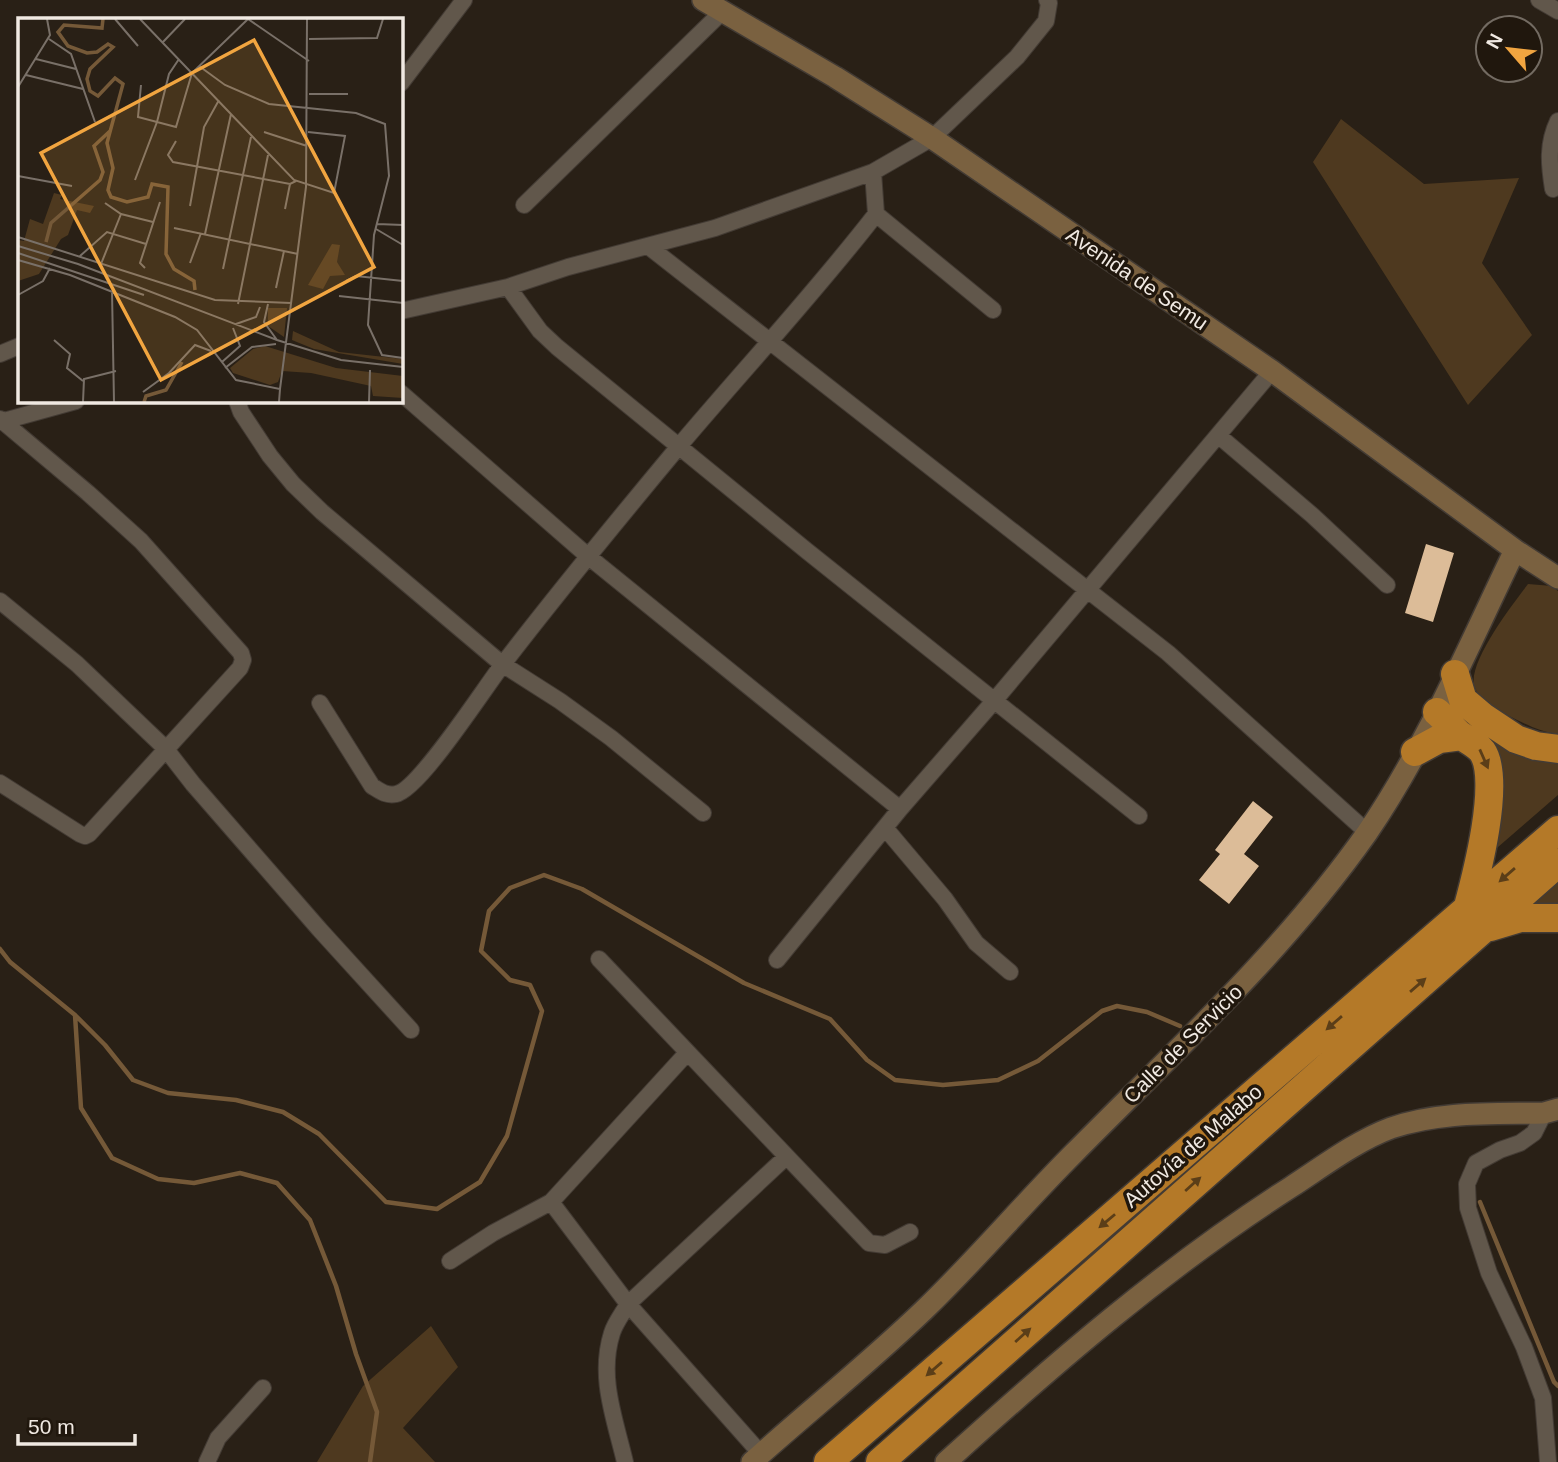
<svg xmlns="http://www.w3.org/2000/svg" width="1558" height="1462" font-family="Arial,sans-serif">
<rect width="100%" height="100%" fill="#292016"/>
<!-- green -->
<path fill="#4e391f" d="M 1341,119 L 1424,184 L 1519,178 L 1482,263 L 1532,335 L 1468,405 L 1313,162 Z
M 1528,584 L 1552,586 L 1558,591 L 1558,734 C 1539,732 1524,723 1507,715 C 1494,708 1481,703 1475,688 C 1465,665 1513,604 1528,584 Z
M 1462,713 L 1558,752 L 1558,795 L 1475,867 L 1494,765 Z
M 1558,878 L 1558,912 L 1519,913 Z
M 431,1326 L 458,1367 L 403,1428 L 435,1462 L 317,1462 L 363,1386 Z"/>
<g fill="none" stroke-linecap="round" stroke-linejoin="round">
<!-- stream -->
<path stroke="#755938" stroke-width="4.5" d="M 0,949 L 10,962 L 75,1015 L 105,1045 L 133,1080 L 168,1093 L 236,1100 L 283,1112 L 319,1134 L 386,1202 L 437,1209 L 480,1182 L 507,1136 L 542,1011 L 530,985 L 510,980 L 481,951 L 489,911 L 510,888 L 544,875 L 582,889 L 744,983 L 830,1019 L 867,1060 L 895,1080 L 943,1085 L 998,1080 L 1038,1061 L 1102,1011 L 1117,1006 L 1147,1012 L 1180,1026
M 75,1015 L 81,1108 L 112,1158 L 158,1179 L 194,1183 L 240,1173 L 277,1183 L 310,1220 L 336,1286 L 356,1354 L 377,1412 L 370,1462
M 1480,1202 L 1554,1382 L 1558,1386"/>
</g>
<!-- building -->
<path fill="#dcbc98" d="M 1426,544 L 1454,553 L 1433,622 L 1405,613 Z
M 1253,801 L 1273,817 L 1244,854 L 1259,866 L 1229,904 L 1199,880 L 1220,854 L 1215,850 Z"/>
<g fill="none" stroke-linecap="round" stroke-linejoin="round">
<defs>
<path id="street" d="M 1539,0 L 1558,11
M 401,83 L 464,0
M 1553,189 C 1549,164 1547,144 1558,121
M 524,205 L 723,11
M 876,214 L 993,310
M 648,246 L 1168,653 L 1367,832
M 508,287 L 540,331 L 557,347 L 807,551 L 1139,816
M 401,311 L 508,287 L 568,267 L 715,228 L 873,172 L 932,138 L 1017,57 L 1046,21 L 1049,3 L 1047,0
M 0,354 L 19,346
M 401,393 L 589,557 L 900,809
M 237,401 L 241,412 L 270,456 L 293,484 L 322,512 L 502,664 L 560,701 L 611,738 L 703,813
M 0,419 L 88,493 L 141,541 L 241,653 L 243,660 L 240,668 L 89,834 L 85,836 L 80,834 L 0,783
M 0,422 L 76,401
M 1219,436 L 1312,515 L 1387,585
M 0,601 L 77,664 L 165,748 L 193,784 L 320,930 L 411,1030
M 320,703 L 372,786 C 380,791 386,796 396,794 C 419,790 485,687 503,664 C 560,590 620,517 680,445 C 745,368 814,294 876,214 L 873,172
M 886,829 L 945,899 L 976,943 L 1010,972
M 599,959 L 869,1243 L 885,1245 L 910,1232
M 777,960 L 900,809 L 994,701 L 1272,371
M 1544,1113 L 1534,1133 L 1520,1143 L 1500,1150 L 1476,1163 L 1467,1184 L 1468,1208 L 1489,1273 L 1524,1347 L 1543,1398 L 1548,1462
M 551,1202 L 628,1304 L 761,1454
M 450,1261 L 493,1233 L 551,1202 L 687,1053
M 207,1462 L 218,1438 L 263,1388
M 625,1462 C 615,1419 598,1377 612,1333 C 615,1323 623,1313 628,1304 L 786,1157"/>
<path id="secondary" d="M 703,0 L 835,77 L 932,138 L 1272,371 L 1515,550 L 1558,578
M 752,1462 C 809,1411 869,1363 924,1310 C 976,1260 1023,1204 1074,1153 C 1176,1050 1283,952 1367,833 C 1427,745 1469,645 1515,550
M 946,1462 C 1055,1363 1166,1267 1291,1187 C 1322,1167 1356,1141 1391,1128 C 1440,1111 1493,1114 1544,1113 L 1558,1109"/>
<path id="highway" d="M 1455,674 L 1463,700 L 1483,717 L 1516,739 L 1536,746 L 1558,749
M 1437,712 C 1445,719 1452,728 1460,735 C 1467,740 1476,744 1482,751 C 1502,779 1476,877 1467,910
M 1415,752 L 1439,739 L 1462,736
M 1490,927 L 1520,918 L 1558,918
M 828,1462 L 1558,830
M 880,1462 L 1558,863"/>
</defs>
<!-- street casing -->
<use href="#street" stroke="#433b34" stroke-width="18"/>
<!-- secondary casing -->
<use href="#secondary" stroke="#433b34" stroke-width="24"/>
<!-- highway casing -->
<use href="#highway" stroke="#433b34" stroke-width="31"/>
<!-- street -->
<use href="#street" stroke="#61574b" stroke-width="16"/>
<!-- secondary -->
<use href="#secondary" stroke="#7a6140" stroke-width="21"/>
<!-- highway -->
<use href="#highway" stroke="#b47928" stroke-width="28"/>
</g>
<!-- one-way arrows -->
<defs><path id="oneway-solid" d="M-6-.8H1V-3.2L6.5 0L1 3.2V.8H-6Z" transform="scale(1.75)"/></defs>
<g fill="#5b3e18">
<use href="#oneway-solid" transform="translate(1484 759) rotate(66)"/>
<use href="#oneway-solid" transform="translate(1507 875) rotate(139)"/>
<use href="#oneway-solid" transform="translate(1418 985) rotate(-41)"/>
<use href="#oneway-solid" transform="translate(1334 1023) rotate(139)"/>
<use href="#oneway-solid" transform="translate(1193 1184) rotate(-42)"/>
<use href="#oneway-solid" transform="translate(1107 1221) rotate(140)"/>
<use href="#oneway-solid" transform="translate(1023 1335) rotate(-42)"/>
<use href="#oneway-solid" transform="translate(934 1369) rotate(139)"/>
</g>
<g text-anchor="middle" stroke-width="7" stroke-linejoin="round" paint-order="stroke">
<!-- street labels -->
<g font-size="21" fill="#f0e9e2" stroke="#20170d">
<text transform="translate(1137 279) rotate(34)" y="7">Avenida de Semu</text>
<text transform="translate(1183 1044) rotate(-45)" y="7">Calle de Servicio</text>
<text transform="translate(1193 1146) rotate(-41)" y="7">Autovía de Malabo</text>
</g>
</g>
<!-- overview -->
<g transform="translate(18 18)">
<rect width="385" height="385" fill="#292016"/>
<path d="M 36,175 L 44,177 L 42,181 L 76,188 L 72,195 L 59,192 L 50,217 L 43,221 L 21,256 L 0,263 L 0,222 L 6,223 L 12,201 L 25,206 ZM 314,226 L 322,227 L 319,244 L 327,257 L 312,258 L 305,271 L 290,267 ZM 250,290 L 269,290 L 266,319 L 250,308 ZM 275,313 L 321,334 L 385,341 L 385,346 L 296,331 L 274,322 ZM 247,328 L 318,350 L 385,358 L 385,380 L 355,378 L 353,368 L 293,355 L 264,353 L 260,364 L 252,367 L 215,355 L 212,350 L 235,331 Z" fill="#4e391f"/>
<path fill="none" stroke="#755938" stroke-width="3.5" d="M 85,1 L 84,10 L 46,7 L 40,14 L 50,28 L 69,35 L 79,34 L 90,26 L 95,29 L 72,51 L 69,61 L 72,73 L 80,78 L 97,60 L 105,66 L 89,125 L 95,150 L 90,172 L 93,179 L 109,184 L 130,179 L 134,166 L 150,169 L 148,236 L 156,251 L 176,263 L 177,272M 28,224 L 33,205 L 82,162 L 85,154 L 76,128 L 92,113M 126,384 L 128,378 L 148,372 L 164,344"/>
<path fill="none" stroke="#797068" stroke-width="2" d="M 97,1 L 120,28M 122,1 L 276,162 L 316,175 L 327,118 L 290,114M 230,1 L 291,43M 31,21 L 53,36 L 77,104M 291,21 L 359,20 L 365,1M 145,24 L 167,1M 18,41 L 58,51M 181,48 L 207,67 L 251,86 L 338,95 L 367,106 L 371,158 L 356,217 L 350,307 L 364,337 L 385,340M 8,57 L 65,71M 123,67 L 120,99 L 158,109 L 174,55 L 230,1M 0,69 L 32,17 L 29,1M 291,76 L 330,76M 246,114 L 289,128M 158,123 L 150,137 L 155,144 L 272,166 L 278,163M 0,158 L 54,168M 117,162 L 139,104 L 151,56 L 161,41M 87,185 L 103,196 L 135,204M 172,188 L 186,109 L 201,82M 267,191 L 272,166M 359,206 L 385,207M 156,210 L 280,236M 358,211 L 385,227M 187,216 L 213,96M 0,219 L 197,282 L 273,285M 0,228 L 60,246 L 259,322 L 323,342 L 385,349M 0,235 L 126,277M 62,238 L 89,214 L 128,226M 0,242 L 52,257 L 157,299 L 179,312 L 218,362 L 262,371 L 261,384M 172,245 L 183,215M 83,246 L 103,196M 127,250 L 122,245 L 142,184M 205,251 L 233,119M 328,263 L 338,258 L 385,263M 258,270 L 266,233M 94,273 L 96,384M 0,277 L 25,263 L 32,250M 321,278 L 385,285M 220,286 L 250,137M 250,286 L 246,304 L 259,322M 218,306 L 238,299 L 242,289M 36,322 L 52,336 L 49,350 L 65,363M 204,344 L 222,328 L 215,310M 207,350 L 234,329 L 258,326M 262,371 L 288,169 L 289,1M 125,374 L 151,355 L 177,327 L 193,333M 65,384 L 66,361 L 98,353M 351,384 L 352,352"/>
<path fill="#f1a540" fill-opacity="0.15" stroke="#f1a540" stroke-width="3.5" d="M 236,22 L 356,249 L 143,362 L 23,135 Z"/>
<rect width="385" height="385" fill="none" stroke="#f0e9e2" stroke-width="3.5"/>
</g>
<!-- north arrow -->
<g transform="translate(1509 49) rotate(298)"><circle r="33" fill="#20170d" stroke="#736b62" stroke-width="2"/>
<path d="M0-5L12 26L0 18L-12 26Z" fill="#f1a540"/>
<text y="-10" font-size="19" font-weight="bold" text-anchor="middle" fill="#f0e9e2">N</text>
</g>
<!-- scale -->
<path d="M18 1434v10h117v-10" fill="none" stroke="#f0e9e2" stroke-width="3.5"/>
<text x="28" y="1434" font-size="21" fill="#f0e9e2" stroke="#20170d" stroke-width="5" paint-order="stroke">50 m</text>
</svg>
